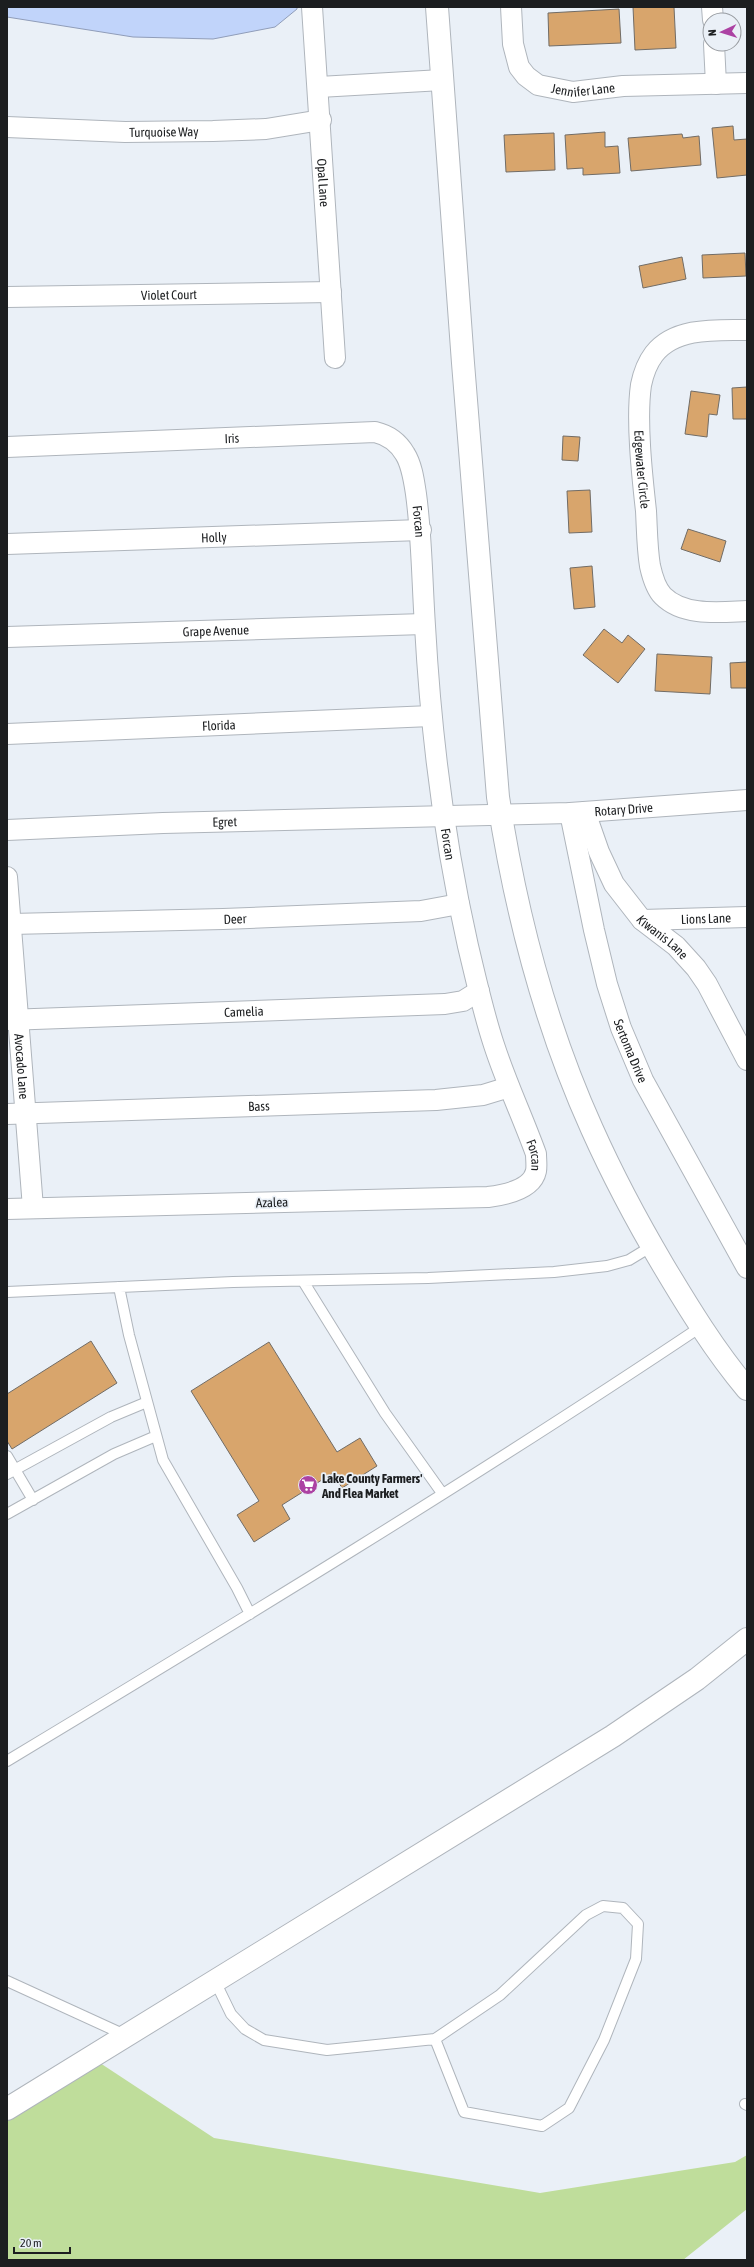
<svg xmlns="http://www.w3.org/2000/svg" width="754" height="2267" font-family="'Asap Condensed',sans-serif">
<rect width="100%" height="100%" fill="#eaf0f7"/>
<!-- green -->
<path fill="#bfdd9b" d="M 100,2063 L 214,2138 L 540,2193 L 735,2162 L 747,2155 L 747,2209 L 683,2260 L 7,2260 L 7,2120 Z"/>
<!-- water -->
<path fill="#c1d4fa" stroke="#909db9" d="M 7,7 L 297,7 L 297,9 L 275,27 L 213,39 L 133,37 L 7,17 Z"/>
<!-- building -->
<path fill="#d8a56c" stroke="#716c66" d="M 633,7 L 674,7 L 676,48 L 635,50 Z
M 619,9 L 621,43 L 549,46 L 548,13 Z
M 733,126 L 734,140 L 747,139 L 747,175 L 717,178 L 712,128 Z
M 605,132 L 605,147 L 618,146 L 620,173 L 583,175 L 583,168 L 567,169 L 565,135 Z
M 554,133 L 555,170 L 506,172 L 504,135 Z
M 682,134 L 683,138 L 699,136 L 701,165 L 631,171 L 628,138 Z
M 745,253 L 746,276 L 703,278 L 702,255 Z
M 682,257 L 686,279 L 643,288 L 639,266 Z
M 747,387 L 747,419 L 733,419 L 732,388 Z
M 691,391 L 720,395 L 717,415 L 709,414 L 707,437 L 685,434 Z
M 563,436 L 580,437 L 578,461 L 562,460 Z
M 590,490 L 592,532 L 569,533 L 567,491 Z
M 688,529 L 726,541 L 720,562 L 681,549 Z
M 592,566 L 595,607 L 574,609 L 570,568 Z
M 604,629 L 622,643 L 628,635 L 645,649 L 618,683 L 583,655 Z
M 657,654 L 712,657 L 710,694 L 655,691 Z
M 747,662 L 747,688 L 731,688 L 730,663 Z
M 91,1341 L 117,1383 L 12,1449 L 7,1441 L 7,1394 Z
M 269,1342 L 337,1452 L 360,1438 L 377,1466 L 342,1488 L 333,1473 L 282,1505 L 290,1519 L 254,1542 L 237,1515 L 259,1501 L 191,1391 Z"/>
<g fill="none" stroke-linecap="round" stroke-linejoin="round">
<defs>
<path id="lane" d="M 303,1281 L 385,1413 L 442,1493
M 119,1287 L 129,1335 L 163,1460 L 237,1588 L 250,1614
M 7,1292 L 233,1282 L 428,1278 L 554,1272 L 607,1266 L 629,1260 L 652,1246
M 7,1456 L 33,1500
M 7,1474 L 111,1417 L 147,1402
M 7,1514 L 114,1454 L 156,1436
M 7,1761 C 241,1620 475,1478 702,1326
M 7,1981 L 125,2035
M 215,1981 L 231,2014 L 245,2029 L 264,2040 L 327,2050 L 435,2039 L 500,1995 L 586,1915 L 603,1906 L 623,1908 L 638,1924 L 636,1959 L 604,2040 L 569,2108 L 542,2126 L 464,2112 L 435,2039
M 745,2104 L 747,2105"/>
<g id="street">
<path id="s1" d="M 312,7 L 335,358"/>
<path id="s2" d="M 511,7 L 513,44 L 519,67 L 526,76 L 538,85 L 573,92 L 623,86 L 747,83"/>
<path d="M 712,7 L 713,20"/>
<path d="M 714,44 L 716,84"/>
<path d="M 319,87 L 442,80"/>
<path id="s3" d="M 7,127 L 125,132 L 213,131 L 266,129 L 321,120"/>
<path id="s4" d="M 7,297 L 331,292"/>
<path id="s5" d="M 747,330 C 716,330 675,327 654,354 C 648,362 643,375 641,385 C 636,420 642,475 646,511 C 647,529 647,548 650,566 C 652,575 656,589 663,596 C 684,617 721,612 747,611"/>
<path id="s6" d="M 7,447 L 375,432 C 388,435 398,442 405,454 C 412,465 414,481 416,494 C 422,538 422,582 425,626 C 431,734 444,840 468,946 C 476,979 483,1012 494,1045 C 506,1082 523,1118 536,1154 C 536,1159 537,1166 536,1171 C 532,1190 504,1195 488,1197 L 7,1209"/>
<path id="s7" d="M 7,544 L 421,530"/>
<path id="s8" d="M 7,637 L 424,624"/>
<path id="s9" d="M 7,734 L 431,716"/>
<path id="s10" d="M 585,812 L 599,852 L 614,884 L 642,920 L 676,946 L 696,968 L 707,984 L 747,1060"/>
<path id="s11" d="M 570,813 L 594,930 L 607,984 L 621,1028 L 643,1080 L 747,1268"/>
<path id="s12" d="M 7,830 L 163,823 L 570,813 L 747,800"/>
<path id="s13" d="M 7,877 L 33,1208"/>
<path id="s14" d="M 642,920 L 747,917"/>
<path id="s15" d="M 11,924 L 223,919 L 421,911 L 459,904"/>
<path id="s16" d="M 7,1020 L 445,1004 L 463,1001 L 479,991"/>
<path id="s17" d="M 7,1114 L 436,1100 L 483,1095 L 509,1087"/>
</g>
<path id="secondary" d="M 437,7 L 463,363 L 498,797 C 515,909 545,1025 592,1129 C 613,1176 637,1221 663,1265 C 688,1307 715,1351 747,1389
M 7,2109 L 613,1736 L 697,1679 L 747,1639"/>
</defs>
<!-- lane casing -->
<use href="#lane" stroke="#afb5bc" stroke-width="12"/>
<!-- street casing -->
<use href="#street" stroke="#afb5bc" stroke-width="22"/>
<!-- secondary casing -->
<use href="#secondary" stroke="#afb5bc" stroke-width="24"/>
<!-- lane -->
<use href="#lane" stroke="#fff" stroke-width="10"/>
<!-- street -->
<use href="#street" stroke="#fff" stroke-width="20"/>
<!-- secondary -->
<use href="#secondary" stroke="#fff" stroke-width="22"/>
</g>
<!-- icons -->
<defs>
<symbol id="supermarket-disc" viewBox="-11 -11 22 22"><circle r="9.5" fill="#ac42a3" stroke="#eaf0f7"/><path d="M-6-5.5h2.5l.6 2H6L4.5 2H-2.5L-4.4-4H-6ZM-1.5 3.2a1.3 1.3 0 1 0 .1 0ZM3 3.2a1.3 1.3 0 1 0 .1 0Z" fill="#fff"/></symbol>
</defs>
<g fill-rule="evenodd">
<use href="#supermarket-disc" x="297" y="1474" width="22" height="22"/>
</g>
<g text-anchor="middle" stroke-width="3.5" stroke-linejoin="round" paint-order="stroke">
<!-- street labels -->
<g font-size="13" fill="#1c1e20" stroke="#eaf0f7">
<text dy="5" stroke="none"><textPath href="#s2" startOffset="133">Jennifer Lane</textPath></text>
<text dy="5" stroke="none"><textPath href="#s3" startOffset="157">Turquoise Way</textPath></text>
<text dy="5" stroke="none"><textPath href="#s1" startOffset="176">Opal Lane</textPath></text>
<text dy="5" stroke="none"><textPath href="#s4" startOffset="162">Violet Court</textPath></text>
<text dy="5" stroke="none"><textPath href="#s6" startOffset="225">Iris</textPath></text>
<text dy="5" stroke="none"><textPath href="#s5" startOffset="218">Edgewater Circle</textPath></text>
<text dy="5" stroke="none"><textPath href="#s6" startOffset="476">Forcan</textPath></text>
<text dy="5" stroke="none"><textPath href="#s7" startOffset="207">Holly</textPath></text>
<text dy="5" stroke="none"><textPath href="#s8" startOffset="209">Grape Avenue</textPath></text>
<text dy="5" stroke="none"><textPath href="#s9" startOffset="212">Florida</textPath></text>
<text dy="5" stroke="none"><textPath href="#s12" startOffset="617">Rotary Drive</textPath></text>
<text dy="5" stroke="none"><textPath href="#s12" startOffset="218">Egret</textPath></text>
<text dy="5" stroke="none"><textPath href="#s6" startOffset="800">Forcan</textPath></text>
<text dy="5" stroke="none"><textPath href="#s14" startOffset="64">Lions Lane</textPath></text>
<text dy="5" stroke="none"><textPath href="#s15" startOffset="224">Deer</textPath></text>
<text dy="5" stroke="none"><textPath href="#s10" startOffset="150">Kiwanis Lane</textPath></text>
<text dy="5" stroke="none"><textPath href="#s16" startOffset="237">Camelia</textPath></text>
<text dy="5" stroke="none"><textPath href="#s11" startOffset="246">Sertoma Drive</textPath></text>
<text dy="5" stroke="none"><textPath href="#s13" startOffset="190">Avocado Lane</textPath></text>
<text dy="5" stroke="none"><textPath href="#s17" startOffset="252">Bass</textPath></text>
<text dy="5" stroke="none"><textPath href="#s6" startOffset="1124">Forcan</textPath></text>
<text transform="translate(272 1202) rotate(-2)" y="5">Azalea</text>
</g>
<!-- poi labels -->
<g font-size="13" font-weight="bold" fill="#1c1e20" stroke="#eaf0f7" text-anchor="start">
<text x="322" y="1483">Lake County Farmers'<tspan x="322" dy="15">And Flea Market</tspan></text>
</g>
</g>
<!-- border -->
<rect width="754" height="2267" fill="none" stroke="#1c1e20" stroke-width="16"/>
<!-- north arrow -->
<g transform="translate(722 32) rotate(266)"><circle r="19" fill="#eaf0f7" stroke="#989ca1"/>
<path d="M0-3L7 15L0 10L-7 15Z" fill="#ac42a3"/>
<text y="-6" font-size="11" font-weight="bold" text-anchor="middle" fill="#1c1e20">N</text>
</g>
<!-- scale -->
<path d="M14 2247v6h56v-6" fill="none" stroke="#1c1e20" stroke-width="2"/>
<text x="20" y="2247" font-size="12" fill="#1c1e20" stroke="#eaf0f7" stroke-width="3" paint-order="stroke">20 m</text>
</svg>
